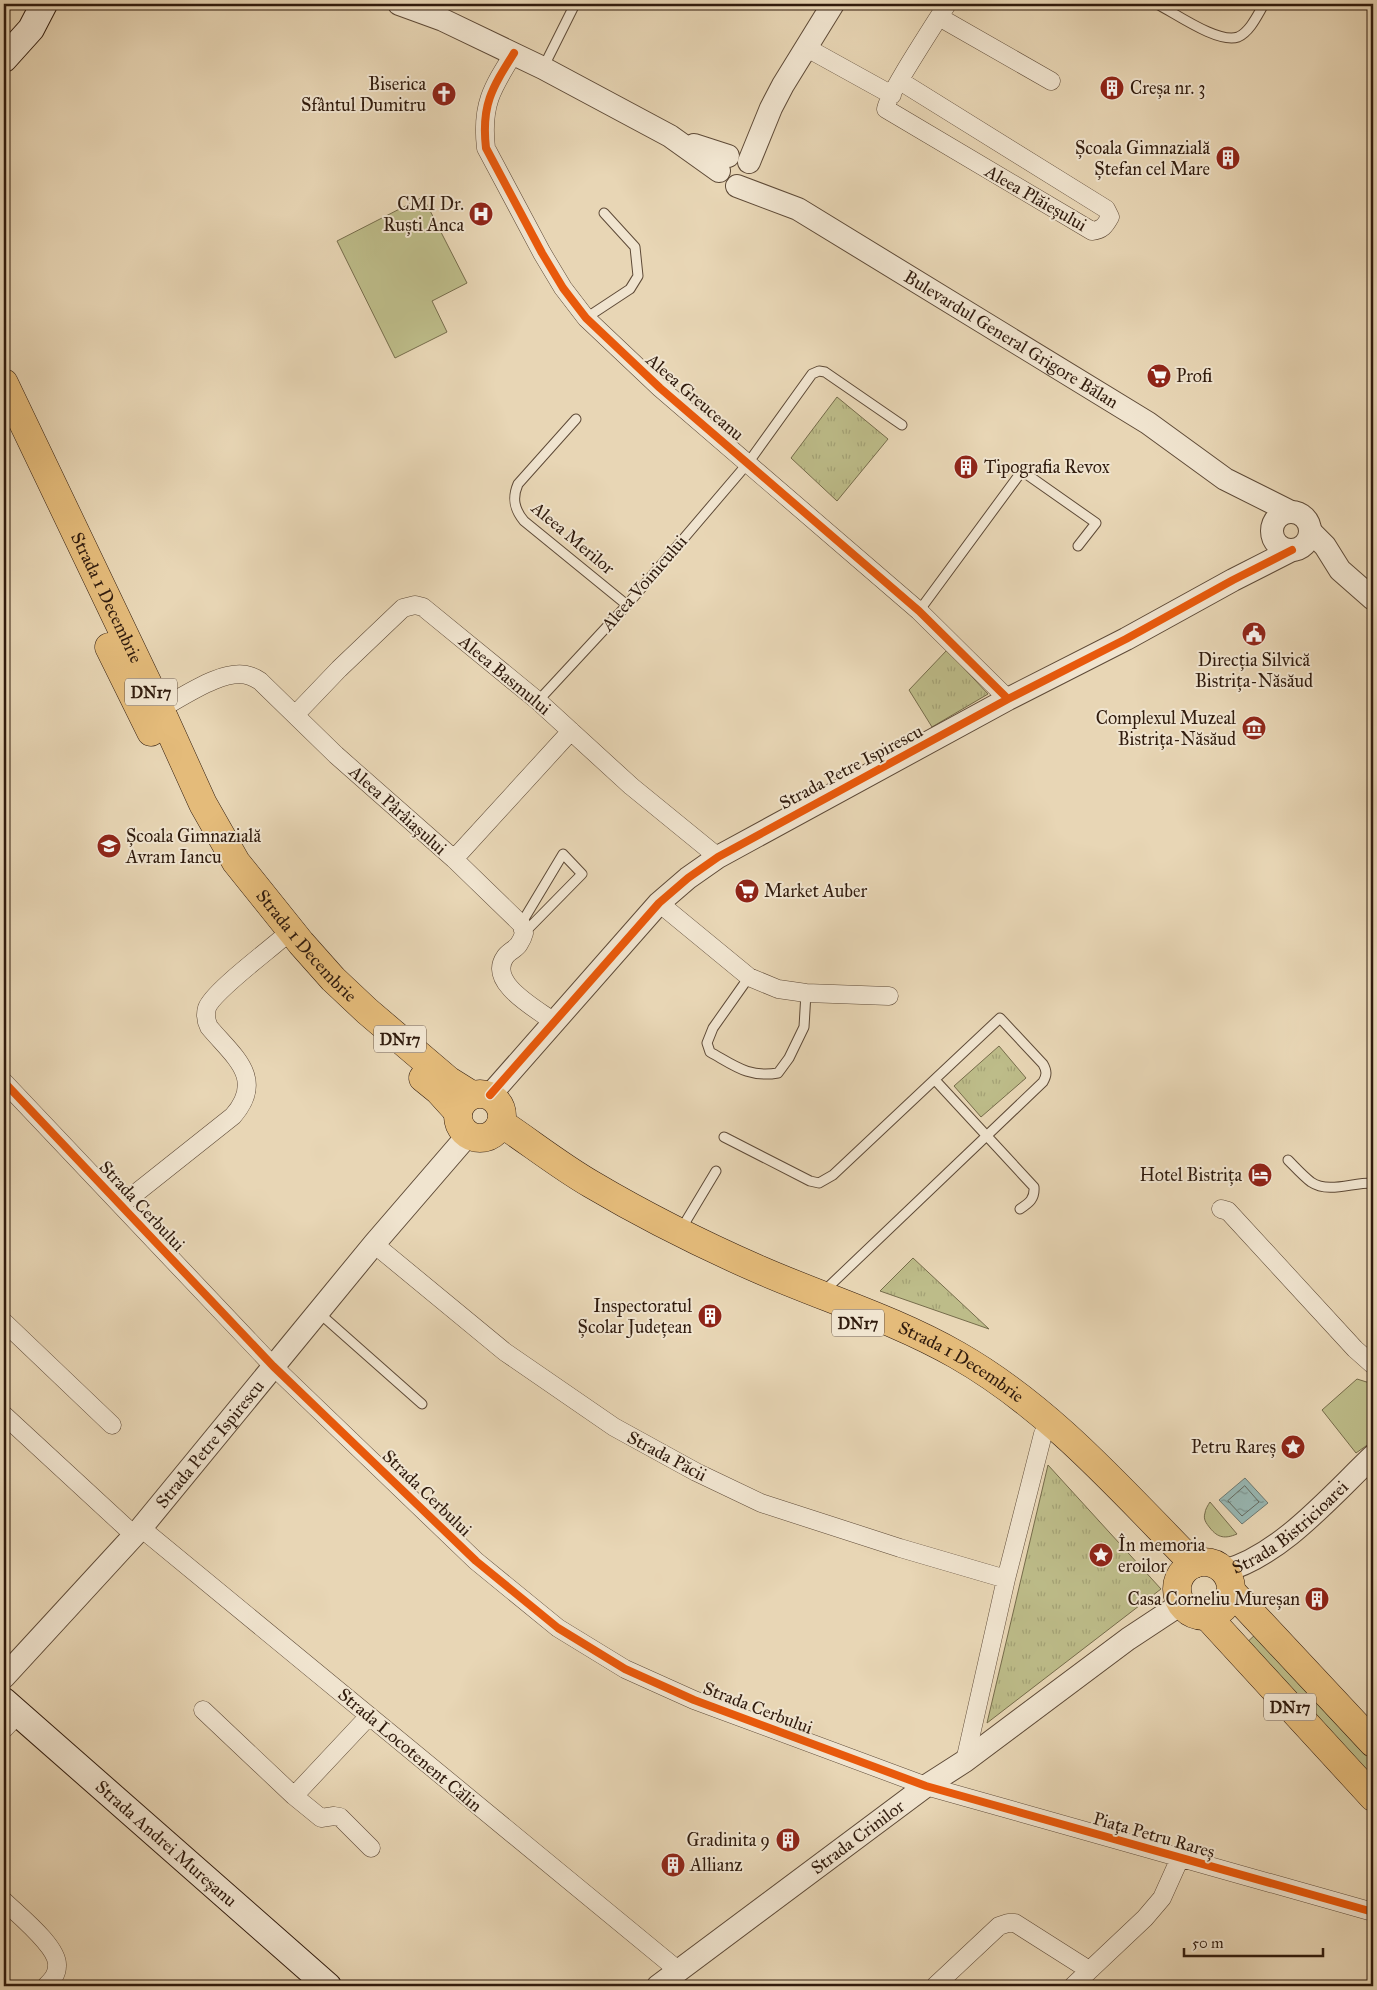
<svg xmlns="http://www.w3.org/2000/svg" width="1377" height="1990" font-family="'IM FELL Great Primer',serif">
<defs>
<pattern id="park-tufts" width="24" height="20" patternUnits="userSpaceOnUse" patternTransform="scale(1.25)"><rect width="24" height="20" fill="#bdbc89"/><path d="M3 7l-1-3M5 7V3M7 7l1-3M15 17l-1-3M17 17v-4M19 17l1-3" fill="none" stroke="#a3a175"/></pattern>
<pattern id="water-ripples" width="26" height="14" patternUnits="userSpaceOnUse" patternTransform="scale(1.25)"><rect width="26" height="14" fill="#98b8b4"/><path d="M2 4q2-2 4 0t4 0M15 11q2-2 4 0t4 0" fill="none" stroke="#7c9591"/></pattern>
</defs>
<rect width="100%" height="100%" fill="#e8d6b5"/>
<filter id="stains"><feTurbulence type="fractalNoise" baseFrequency=".004" numOctaves="4"/><feColorMatrix values="0 0 0 0 .2 0 0 0 0 .09 0 0 0 0 .02 0 0 0 .5 -.17"/></filter>
<radialGradient id="worn" r=".72"><stop offset=".6" stop-color="#630" stop-opacity="0"/><stop offset="1" stop-color="#630" stop-opacity=".3"/></radialGradient>
<!-- green -->
<path fill="#bdbc89" stroke="#766c4b" d="M 423,197 L 467,283 L 432,301 L 447,332 L 395,358 L 337,241 Z
M 1357,1379 L 1373,1384 L 1373,1441 L 1356,1453 L 1322,1410 Z
M 1210,1502 L 1237,1534 C 1225,1539 1218,1538 1210,1528 C 1206,1523 1203,1519 1205,1513 C 1205,1510 1208,1505 1210,1502 Z
M 1257,1633 L 1373,1755 L 1373,1785 L 1243,1646 Z"/>
<!-- park -->
<path fill="url(#park-tufts)" stroke="#766c4b" d="M 837,397 L 888,439 L 837,501 L 791,458 Z
M 947,650 L 988,694 L 932,727 L 909,690 Z
M 999,1046 L 1026,1078 L 981,1117 L 954,1086 Z
M 913,1258 L 989,1329 L 880,1291 Z
M 1048,1465 L 1161,1589 L 987,1723 Z"/>
<!-- water -->
<path fill="url(#water-ripples)" stroke="#6e7971" d="M 1245,1478 L 1268,1503 L 1242,1524 L 1219,1500 Z"/>
<g fill="none" stroke-linecap="round" stroke-linejoin="round">
<!-- shore -->
<path stroke="#646a60" stroke-width="1" d="M 1245,1486 L 1259,1502 L 1242,1516 L 1228,1501 Z"/>
<defs>
<path id="service" d="M 1157,4 C 1175,13 1218,44 1238,37 C 1250,32 1258,14 1264,4
M 543,68 L 575,4
M 586,318 L 630,289 L 638,276 L 635,247 L 604,213
M 576,419 L 518,484 C 512,498 514,509 524,521 L 627,605
M 919,611 L 1022,471 L 1096,523 L 1078,546
M 538,701 L 627,605 L 748,463 L 812,374 L 819,371 L 825,372 L 902,425
M 521,924 L 563,854 L 582,874 L 524,933
M 749,977 L 713,1028 L 707,1043 L 710,1052 C 735,1066 749,1078 778,1073 L 789,1058 L 804,1027 L 806,993
M 935,1080 L 1034,1187 C 1035,1199 1029,1203 1020,1209
M 724,1137 L 810,1181 L 819,1183 L 833,1175 L 1000,1018 L 1043,1064 C 1047,1071 1047,1075 1043,1082 L 823,1292
M 1288,1160 C 1295,1167 1303,1176 1311,1182 C 1329,1194 1353,1182 1373,1183
M 680,1231 L 716,1171
M 318,1312 L 422,1404"/>
<path id="minor" d="M 939,17 L 1051,81
M 807,48 L 892,95
M 514,53 C 492,88 481,105 486,148 L 542,253 L 563,288 L 586,318 L 660,388 L 919,611 L 1008,699
M 900,81 L 1106,209 L 1110,217 C 1105,226 1102,230 1092,231 L 886,109 C 885,99 938,19 947,4
M 160,709 C 183,697 224,667 250,676 C 253,677 257,679 260,681 L 336,755 L 454,859 L 521,924 L 524,933 C 523,937 521,941 519,944 C 516,949 508,952 505,957 C 487,983 537,1009 554,1022
M 295,715 L 339,669 L 403,608 L 415,605 L 423,607 L 538,701 L 631,786 L 718,857
M 454,859 L 571,731
M 659,903 L 749,977 L 778,989 L 806,993 L 889,996
M 4,1082 L 273,1366 L 476,1561 L 558,1628 L 625,1669 L 694,1700 L 926,1786 L 1373,1912
M 121,1205 L 233,1116 C 266,1078 233,1056 209,1027 C 206,1021 205,1015 207,1008 C 212,993 265,953 280,940
M 1221,1209 L 1228,1211 L 1355,1349 L 1373,1365
M 374,1244 L 505,1352 L 614,1427 L 696,1472 L 761,1503 L 900,1548 L 1006,1579
M 4,1322 L 112,1425
M 4,1415 L 134,1535
M 141,1528 L 679,1971
M 203,1710 L 294,1796
M 369,1716 L 294,1796 L 321,1818 L 334,1816 L 340,1817 L 371,1848
M 4,1729 L 18,1714
M 965,1761 L 1006,1579 L 1043,1434
M 4,1901 C 17,1914 59,1947 57,1966 C 57,1975 52,1980 46,1986
M 935,1986 L 999,1926 L 1008,1923 L 1015,1923 L 1089,1970
M 1073,1986 L 1145,1918 L 1162,1898 L 1180,1858"/>
<g id="tertiary">
<path d="M 399,4 L 443,20 L 543,68 L 670,136 L 719,171"/>
<path d="M 694,145 L 728,156"/>
<path d="M 749,162 L 771,108 L 783,85 L 833,4"/>
<path id="s1" d="M 737,186 L 798,209 L 1148,423 L 1225,479 L 1289,511"/>
<circle cx="1291" cy="531" r="19"/>
<path d="M 1310,531 L 1325,546 L 1340,570 L 1373,599"/>
<path d="M 490,1095 L 659,903 L 688,878 L 718,857 L 1008,699 L 1126,639 L 1233,580 L 1292,550"/>
<path id="s2" d="M 1224,1571 C 1280,1556 1331,1496 1373,1456"/>
<path id="s3" d="M 4,1677 L 141,1528 L 374,1244 L 468,1135"/>
<path id="s4" d="M 658,1986 L 926,1786 L 965,1761 L 1128,1639 L 1181,1604"/>
</g>
<g id="secondary">
<path d="M 4,59 L 31,29 L 44,4"/>
<path id="s5" d="M 4,1701 L 328,1986"/>
</g>
<g id="primary">
<path id="s6" d="M 4,383 L 160,709 L 203,804 L 236,862 L 301,943 L 333,979 L 367,1011 L 448,1080 L 472,1095"/>
<path d="M 109,647 L 151,732"/>
<path d="M 423,1078 L 439,1091 L 458,1112"/>
<circle cx="480" cy="1116" r="22"/>
<path id="s7" d="M 501,1123 C 531,1143 560,1166 591,1184 C 645,1216 701,1244 758,1269 C 824,1298 894,1319 957,1355 C 1050,1408 1120,1489 1194,1564"/>
<circle cx="1204" cy="1589" r="27"/>
<path d="M 1231,1591 L 1373,1743"/>
<path d="M 1207,1616 L 1373,1797"/>
</g>
</defs>
<!-- service casing -->
<use href="#service" stroke="#5e4a37" stroke-width="11"/>
<!-- minor casing -->
<use href="#minor" stroke="#5e4a37" stroke-width="19"/>
<!-- tertiary casing -->
<use href="#tertiary" stroke="#5e4a37" stroke-width="24"/>
<!-- secondary casing -->
<use href="#secondary" stroke="#301b0d" stroke-width="28"/>
<!-- primary casing -->
<use href="#primary" stroke="#301b0d" stroke-width="29"/>
<!-- service -->
<use href="#service" stroke="#f0e4cf" stroke-width="9"/>
<!-- minor -->
<use href="#minor" stroke="#f0e4cf" stroke-width="18"/>
<!-- tertiary -->
<use href="#tertiary" stroke="#f0e4cf" stroke-width="22"/>
<!-- secondary -->
<use href="#secondary" stroke="#f0e4cf" stroke-width="26"/>
<!-- primary -->
<use href="#primary" stroke="#e4bb7a" stroke-width="28"/>
<defs>
<path id="cycleway" d="M 514,53 C 492,88 481,105 486,148 L 542,253 L 563,288 L 586,318 L 660,388 L 919,611 L 1008,699
M 4,1082 L 273,1366 L 476,1561 L 558,1628 L 625,1669 L 694,1700 L 926,1786 L 1373,1912
M 490,1095 L 659,903 L 688,878 L 718,857 L 1008,699 L 1126,639 L 1233,580 L 1292,550"/>
</defs>
<!-- cycleway casing -->
<use href="#cycleway" stroke="#f0e4cf" stroke-width="11"/>
<!-- cycleway -->
<use href="#cycleway" stroke="#e8590c" stroke-width="8"/>
</g>
<!-- icons -->
<defs>
<symbol id="building-disc" viewBox="-11 -11 22 22"><circle r="9.5" fill="#8f2418" stroke="#f0e4cf"/><path d="M-4-6H4V6H1V3H-1V6H-4ZM-2.5-4.3h1.7v1.8h-1.7ZM.8-4.3h1.7v1.8H.8ZM-2.5-1h1.7V.8h-1.7ZM.8-1h1.7V.8H.8Z" fill="#fff"/></symbol>
<symbol id="church-disc" viewBox="-11 -11 22 22"><circle r="9.5" fill="#8f2418" stroke="#f0e4cf"/><path d="M-1.2-6h2.4v3.5h3.3v2.4h-3.3V6h-2.4V-.1h-3.3v-2.4h3.3Z" fill="#fff"/></symbol>
<symbol id="hospital-disc" viewBox="-11 -11 22 22"><circle r="9.5" fill="#8f2418" stroke="#f0e4cf"/><path d="M-5-5h3v3.5h4V-5h3V5h-3V1.5h-4V5h-3Z" fill="#fff"/></symbol>
<symbol id="supermarket-disc" viewBox="-11 -11 22 22"><circle r="9.5" fill="#8f2418" stroke="#f0e4cf"/><path d="M-6-5.5h2.5l.6 2H6L4.5 2H-2.5L-4.4-4H-6ZM-1.5 3.2a1.3 1.3 0 1 0 .1 0ZM3 3.2a1.3 1.3 0 1 0 .1 0Z" fill="#fff"/></symbol>
<symbol id="civic-disc" viewBox="-11 -11 22 22"><circle r="9.5" fill="#8f2418" stroke="#f0e4cf"/><path d="M-.6-6.5H3V-4.5H.6V-3L4-1V1h2V6H-6V1h2V-1L-.6-3ZM-1.2 2.5V6h2.4V2.5Z" fill="#fff"/></symbol>
<symbol id="museum-disc" viewBox="-11 -11 22 22"><circle r="9.5" fill="#8f2418" stroke="#f0e4cf"/><path d="M0-6L6-3V-2H-6V-3ZM-5-1h2V3h-2ZM-1-1h2V3h-2ZM3-1h2V3H3ZM-6 4H6V6H-6Z" fill="#fff"/></symbol>
<symbol id="school-disc" viewBox="-11 -11 22 22"><circle r="9.5" fill="#8f2418" stroke="#f0e4cf"/><path d="M0-5L7-2L0 1L-7-2ZM-4 1L0 2.5L4 1V4Q0 6-4 4Z" fill="#fff"/></symbol>
<symbol id="hotel-disc" viewBox="-11 -11 22 22"><circle r="9.5" fill="#8f2418" stroke="#f0e4cf"/><path d="M-6-4.5h1.5V1H6V5H4.5V3h-9V5H-6ZM-4 0a1.8 1.8 0 1 1 3.6 0ZM.5 0V-2.5h3Q6-2.5 6 0Z" fill="#fff"/></symbol>
<symbol id="sight-disc" viewBox="-11 -11 22 22"><circle r="9.5" fill="#8f2418" stroke="#f0e4cf"/><path d="M0-6L1.8-2.2L6-1.7L2.9 1.2L3.7 5.4L0 3.3L-3.7 5.4L-2.9 1.2L-6-1.7L-1.8-2.2Z" fill="#fff"/></symbol>
</defs>
<g fill-rule="evenodd">
<use href="#building-disc" x="1098" y="74" width="28" height="28"/>
<use href="#church-disc" x="430" y="80" width="28" height="28"/>
<use href="#building-disc" x="1214" y="144" width="28" height="28"/>
<use href="#hospital-disc" x="467" y="200" width="28" height="28"/>
<use href="#supermarket-disc" x="1145" y="362" width="28" height="28"/>
<use href="#building-disc" x="952" y="453" width="28" height="28"/>
<use href="#civic-disc" x="1240" y="620" width="28" height="28"/>
<use href="#museum-disc" x="1240" y="714" width="28" height="28"/>
<use href="#school-disc" x="95" y="832" width="28" height="28"/>
<use href="#supermarket-disc" x="733" y="877" width="28" height="28"/>
<use href="#hotel-disc" x="1246" y="1161" width="28" height="28"/>
<use href="#building-disc" x="696" y="1302" width="28" height="28"/>
<use href="#sight-disc" x="1279" y="1433" width="28" height="28"/>
<use href="#sight-disc" x="1087" y="1541" width="28" height="28"/>
<use href="#building-disc" x="1303" y="1585" width="28" height="28"/>
<use href="#building-disc" x="774" y="1826" width="28" height="28"/>
<use href="#building-disc" x="659" y="1851" width="28" height="28"/>
</g>
<g text-anchor="middle" stroke-width="4" stroke-linejoin="round" paint-order="stroke">
<!-- shield labels -->
<g fill="#f0e4cf" stroke="#6a5747" stroke-width="1">
<rect x="125" y="678.5" width="52" height="27" rx="4"/>
<rect x="374" y="1025.5" width="52" height="27" rx="4"/>
<rect x="832" y="1309.5" width="52" height="27" rx="4"/>
<rect x="1264" y="1693.5" width="52" height="27" rx="4"/>
</g>
<g font-size="16" font-weight="bold" fill="#301b0d">
<text x="151" y="698">DN17</text>
<text x="400" y="1045">DN17</text>
<text x="858" y="1329">DN17</text>
<text x="1290" y="1713">DN17</text>
</g>
<!-- poi labels -->
<g font-size="18" fill="#301b0d" stroke="#f0e4cf" text-anchor="end">
<text x="426" y="90">Biserica<tspan x="426" dy="21">Sfântul Dumitru</tspan></text>
<text x="1130" y="94" text-anchor="start">Creșa nr. 3</text>
<text x="1210" y="154">Școala Gimnazială<tspan x="1210" dy="21">Ștefan cel Mare</tspan></text>
<text x="464" y="210">CMI Dr.<tspan x="464" dy="21">Ruști Anca</tspan></text>
<text x="1176" y="382" text-anchor="start">Profi</text>
<text x="984" y="473" text-anchor="start">Tipografia Revox</text>
<text x="1254" y="666" text-anchor="middle">Direcția Silvică<tspan x="1254" dy="21">Bistrița-Năsăud</tspan></text>
<text x="1236" y="724">Complexul Muzeal<tspan x="1236" dy="21">Bistrița-Năsăud</tspan></text>
<text x="126" y="842" text-anchor="start">Școala Gimnazială<tspan x="126" dy="21">Avram Iancu</tspan></text>
<text x="764" y="897" text-anchor="start">Market Auber</text>
<text x="1242" y="1181">Hotel Bistrița</text>
<text x="692" y="1312">Inspectoratul<tspan x="692" dy="21">Școlar Județean</tspan></text>
<text x="1276" y="1453">Petru Rareș</text>
<text x="1118" y="1551" text-anchor="start">În memoria<tspan x="1118" dy="21">eroilor</tspan></text>
<text x="1300" y="1605">Casa Corneliu Mureșan</text>
<text x="770" y="1846">Gradinita 9</text>
<text x="690" y="1871" text-anchor="start">Allianz</text>
</g>
<!-- street labels -->
<g font-size="18" fill="#301b0d" stroke="#f0e4cf">
<text transform="translate(1036 198) rotate(30)" y="6">Aleea Plăieșului</text>
<text dy="6" stroke="none"><textPath href="#s1" startOffset="315">Bulevardul General Grigore Bălan</textPath></text>
<text transform="translate(695 397) rotate(41)" y="6">Aleea Greuceanu</text>
<text transform="translate(573 538) rotate(40)" y="6">Aleea Merilor</text>
<text transform="translate(644 583) rotate(-49)" y="6">Aleea Voinicului</text>
<text dy="6" stroke="none"><textPath href="#s6" startOffset="238">Strada 1 Decembrie</textPath></text>
<text transform="translate(505 675) rotate(40)" y="6">Aleea Basmului</text>
<text transform="translate(851 767) rotate(-28)" y="6">Strada Petre Ispirescu</text>
<text transform="translate(398 810) rotate(42)" y="6">Aleea Pârâiașului</text>
<text dy="6" stroke="none"><textPath href="#s6" startOffset="642">Strada 1 Decembrie</textPath></text>
<text transform="translate(142 1206) rotate(47)" y="6">Strada Cerbului</text>
<text dy="6" stroke="none"><textPath href="#s7" startOffset="520">Strada 1 Decembrie</textPath></text>
<text dy="6" stroke="none"><textPath href="#s3" startOffset="311">Strada Petre Ispirescu</textPath></text>
<text transform="translate(667 1456) rotate(28)" y="6">Strada Păcii</text>
<text transform="translate(427 1493) rotate(44)" y="6">Strada Cerbului</text>
<text dy="6" stroke="none"><textPath href="#s2" startOffset="80">Strada Bistricioarei</textPath></text>
<text transform="translate(758 1708) rotate(21)" y="6">Strada Cerbului</text>
<text transform="translate(410 1750) rotate(40)" y="6">Strada Locotenent Călin</text>
<text transform="translate(1154 1835) rotate(16)" y="6">Piața Petru Rareș</text>
<text dy="6" stroke="none"><textPath href="#s4" startOffset="249">Strada Crinilor</textPath></text>
<text dy="6" stroke="none"><textPath href="#s5" startOffset="216">Strada Andrei Mureșanu</textPath></text>
</g>
</g>
<!-- margin -->
<rect width="1377" height="1990" fill="none" stroke="#e8d6b5" stroke-width="20"/>
<rect x="5" y="5" width="1367" height="1980" fill="none" stroke="#301b0d" stroke-width="2.5"/>
<rect x="10" y="10" width="1357" height="1970" fill="none" stroke="#301b0d"/>
<!-- scale -->
<path d="M1184 1948v8h139v-8" fill="none" stroke="#301b0d" stroke-width="2.5"/>
<text x="1192" y="1948" font-size="15" fill="#301b0d" stroke="#f0e4cf" stroke-width="4" paint-order="stroke">50 m</text>
<rect width="100%" height="100%" filter="url(#stains)"/>
<rect width="100%" height="100%" fill="url(#worn)"/>
</svg>
